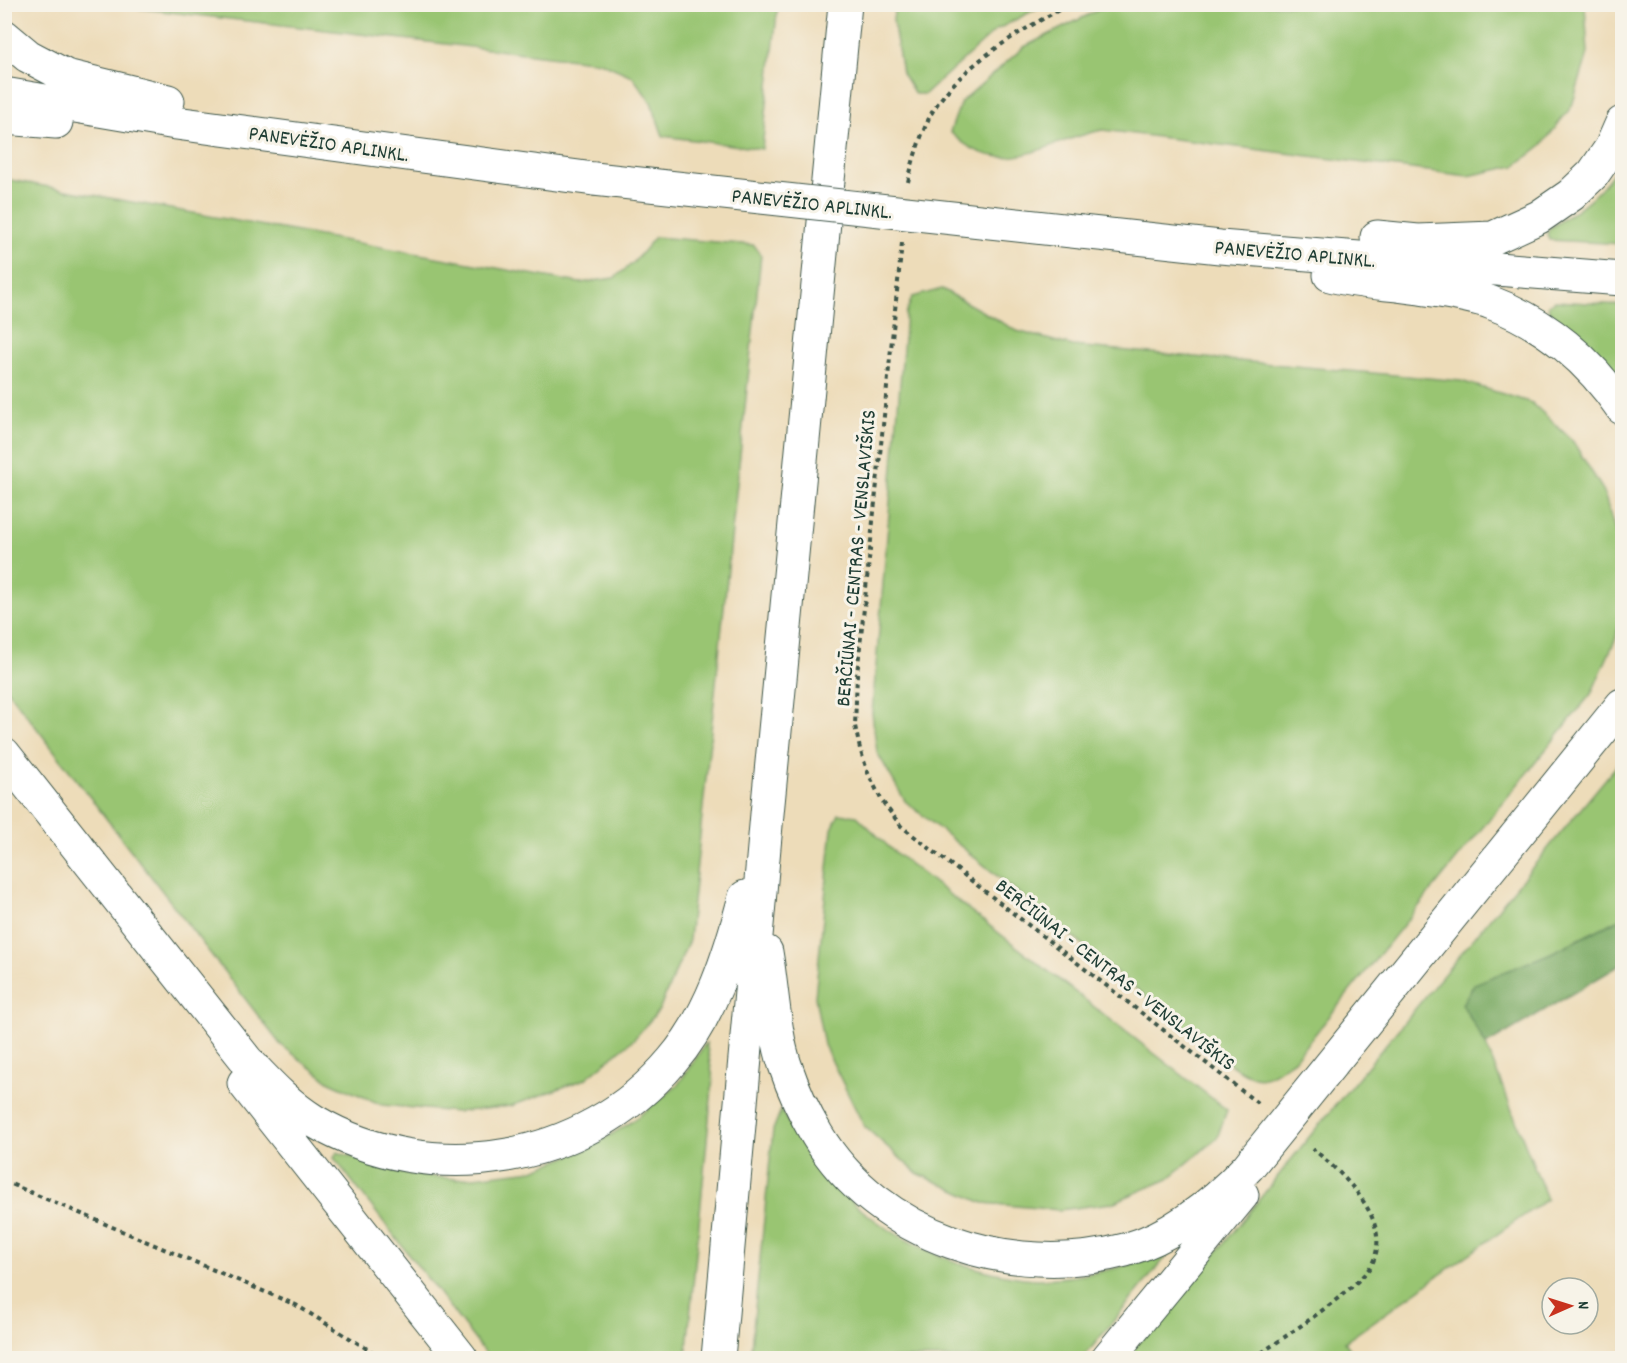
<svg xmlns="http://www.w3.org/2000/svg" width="1627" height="1363" font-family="Dekko,sans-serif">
<rect width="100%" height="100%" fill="#f7f3e8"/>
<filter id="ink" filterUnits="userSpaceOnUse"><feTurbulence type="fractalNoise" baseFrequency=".0167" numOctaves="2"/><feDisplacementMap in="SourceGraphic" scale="12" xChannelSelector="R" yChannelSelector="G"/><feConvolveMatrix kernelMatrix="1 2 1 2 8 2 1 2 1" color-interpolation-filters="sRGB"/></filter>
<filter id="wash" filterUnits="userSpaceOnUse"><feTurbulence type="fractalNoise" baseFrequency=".008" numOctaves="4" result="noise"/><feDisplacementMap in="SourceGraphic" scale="24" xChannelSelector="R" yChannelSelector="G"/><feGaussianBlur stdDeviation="1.35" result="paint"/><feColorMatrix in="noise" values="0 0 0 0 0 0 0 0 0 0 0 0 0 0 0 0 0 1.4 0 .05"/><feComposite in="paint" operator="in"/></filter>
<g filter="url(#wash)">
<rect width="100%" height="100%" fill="#eddcb9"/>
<!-- green -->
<path fill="#99c572" stroke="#5c8153" stroke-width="1.5" d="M 109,5 L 778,5 L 762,149 L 663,136 L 651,102 L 632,76 L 600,62 Z
M 895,5 L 895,4 L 1044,5 L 996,30 L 925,94 L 915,94 L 902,73 L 893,20 Z
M 1585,5 L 1588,53 L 1572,106 L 1542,145 L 1515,166 L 1468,176 L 1103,130 C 1045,140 1004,184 950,132 L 961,102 L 1024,47 L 1108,5 Z
M 1622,158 L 1622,244 L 1549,240 L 1547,234 L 1550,228 C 1582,207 1604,192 1622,158 Z
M 5,179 L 580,283 L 614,278 L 633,263 L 655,237 L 754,245 L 761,255 L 689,940 L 659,1010 L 634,1039 L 585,1079 L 511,1106 L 457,1112 L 382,1105 L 330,1082 L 280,1044 L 5,687 Z
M 942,289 L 1017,331 L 1073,346 L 1461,381 L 1532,403 L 1572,440 L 1603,490 L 1620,548 L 1622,603 L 1616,638 L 1591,694 L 1294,1060 C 1262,1081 1262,1085 1228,1063 L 905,801 L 877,752 L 872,713 L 906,314 L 912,297 Z
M 1555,301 L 1622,305 L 1622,379 L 1587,342 L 1549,311 L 1548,305 Z
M 1622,759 L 1622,918 L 1551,953 L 1463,1004 L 1486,1045 L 1547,1199 L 1345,1342 L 1356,1358 L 1126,1358 L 1222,1246 L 1314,1131 Z
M 839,814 L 857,816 L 892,850 L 1227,1110 L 1217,1138 L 1168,1179 L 1112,1203 L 1059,1210 L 983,1203 L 917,1173 L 864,1126 L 824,1045 L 815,997 L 832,829 Z
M 706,1043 L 713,1078 L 686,1358 L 489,1358 L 334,1158 L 337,1152 L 400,1173 L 456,1179 L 533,1170 L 588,1149 L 630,1123 L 677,1086 Z
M 781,1110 C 824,1188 880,1237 965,1265 C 989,1272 1016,1279 1041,1279 C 1085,1278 1130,1266 1171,1251 L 1083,1358 L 750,1358 L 773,1130 Z"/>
<!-- forest -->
<path fill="#7aaa64" stroke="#4c744c" stroke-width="1.5" d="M 1622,918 L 1622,964 L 1486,1045 L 1462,1004 L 1474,984 L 1551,953 Z"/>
</g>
<g filter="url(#ink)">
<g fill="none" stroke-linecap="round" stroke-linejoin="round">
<defs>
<path id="trunk" d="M 4,36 L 28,56 L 66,76 L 168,101
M 4,94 L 176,123 L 594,179
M 4,118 L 56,122
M 1081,232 L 1220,247 L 1622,279
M 1377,237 L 1418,241 L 1493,238 L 1539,217 L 1571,195 L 1593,174 L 1611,148 L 1622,123
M 1330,275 C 1359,283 1390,283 1420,288 C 1444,292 1471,295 1492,303 C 1546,323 1591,362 1622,408
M 4,754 L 247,1061 C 268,1083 288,1105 314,1121 C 431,1190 585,1164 672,1061 C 711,1016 730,954 745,897
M 766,952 C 772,986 774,1033 785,1065 C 793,1089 804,1113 817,1135 C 878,1237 1013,1280 1125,1250 C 1174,1236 1214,1203 1248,1167 L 1622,705
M 244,1083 L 461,1358
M 718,1358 L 767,814 L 845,4
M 1108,1358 L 1242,1195"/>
</defs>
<!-- trunk casing -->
<use href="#trunk" stroke="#3e5548" stroke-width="35"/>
<!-- path -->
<path stroke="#3e5548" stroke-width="4" stroke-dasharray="4.5 4.5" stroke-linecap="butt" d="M 908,182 C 913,159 920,137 930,116 C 956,67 1023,29 1070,4
M 902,243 L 857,675 L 855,726 L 860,749 L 868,773 L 882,801 L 901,826 L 1260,1105
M 4,1181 L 296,1305 L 382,1358
M 1254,1358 C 1281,1339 1358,1290 1372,1264 C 1394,1220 1343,1174 1313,1149"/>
<!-- trunk -->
<use href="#trunk" stroke="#fff" stroke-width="33"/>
<defs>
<path id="trunk-bridge" d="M 594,179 L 1081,232"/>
</defs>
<!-- trunk-bridge casing -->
<use href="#trunk-bridge" stroke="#3e5548" stroke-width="35" stroke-linecap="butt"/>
<!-- trunk-bridge -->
<use href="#trunk-bridge" stroke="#fff" stroke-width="33"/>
</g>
</g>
<g text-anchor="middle" stroke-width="6" stroke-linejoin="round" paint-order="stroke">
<!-- street labels -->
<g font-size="21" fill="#1f3d34" stroke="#f7f3e8">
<text transform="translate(329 143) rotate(8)" y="7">PANEVĖŽIO APLINKL.</text>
<text transform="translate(812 203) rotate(6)" y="7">PANEVĖŽIO APLINKL.</text>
<text transform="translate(1295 253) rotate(5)" y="7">PANEVĖŽIO APLINKL.</text>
<text transform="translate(855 558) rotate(-85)" y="7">BERČIŪNAI - CENTRAS - VENSLAVIŠKIS</text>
<text transform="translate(1116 974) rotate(38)" y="7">BERČIŪNAI - CENTRAS - VENSLAVIŠKIS</text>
</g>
</g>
<!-- margin -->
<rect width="1627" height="1363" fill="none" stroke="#f7f3e8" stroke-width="24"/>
<!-- north arrow -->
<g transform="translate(1570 1306) rotate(87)"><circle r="28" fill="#f7f3e8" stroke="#a1aaa0" stroke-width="1.5"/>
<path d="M0-4.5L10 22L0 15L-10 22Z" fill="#c8321e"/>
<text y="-9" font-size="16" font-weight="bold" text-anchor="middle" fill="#1f3d34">N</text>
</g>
</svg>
